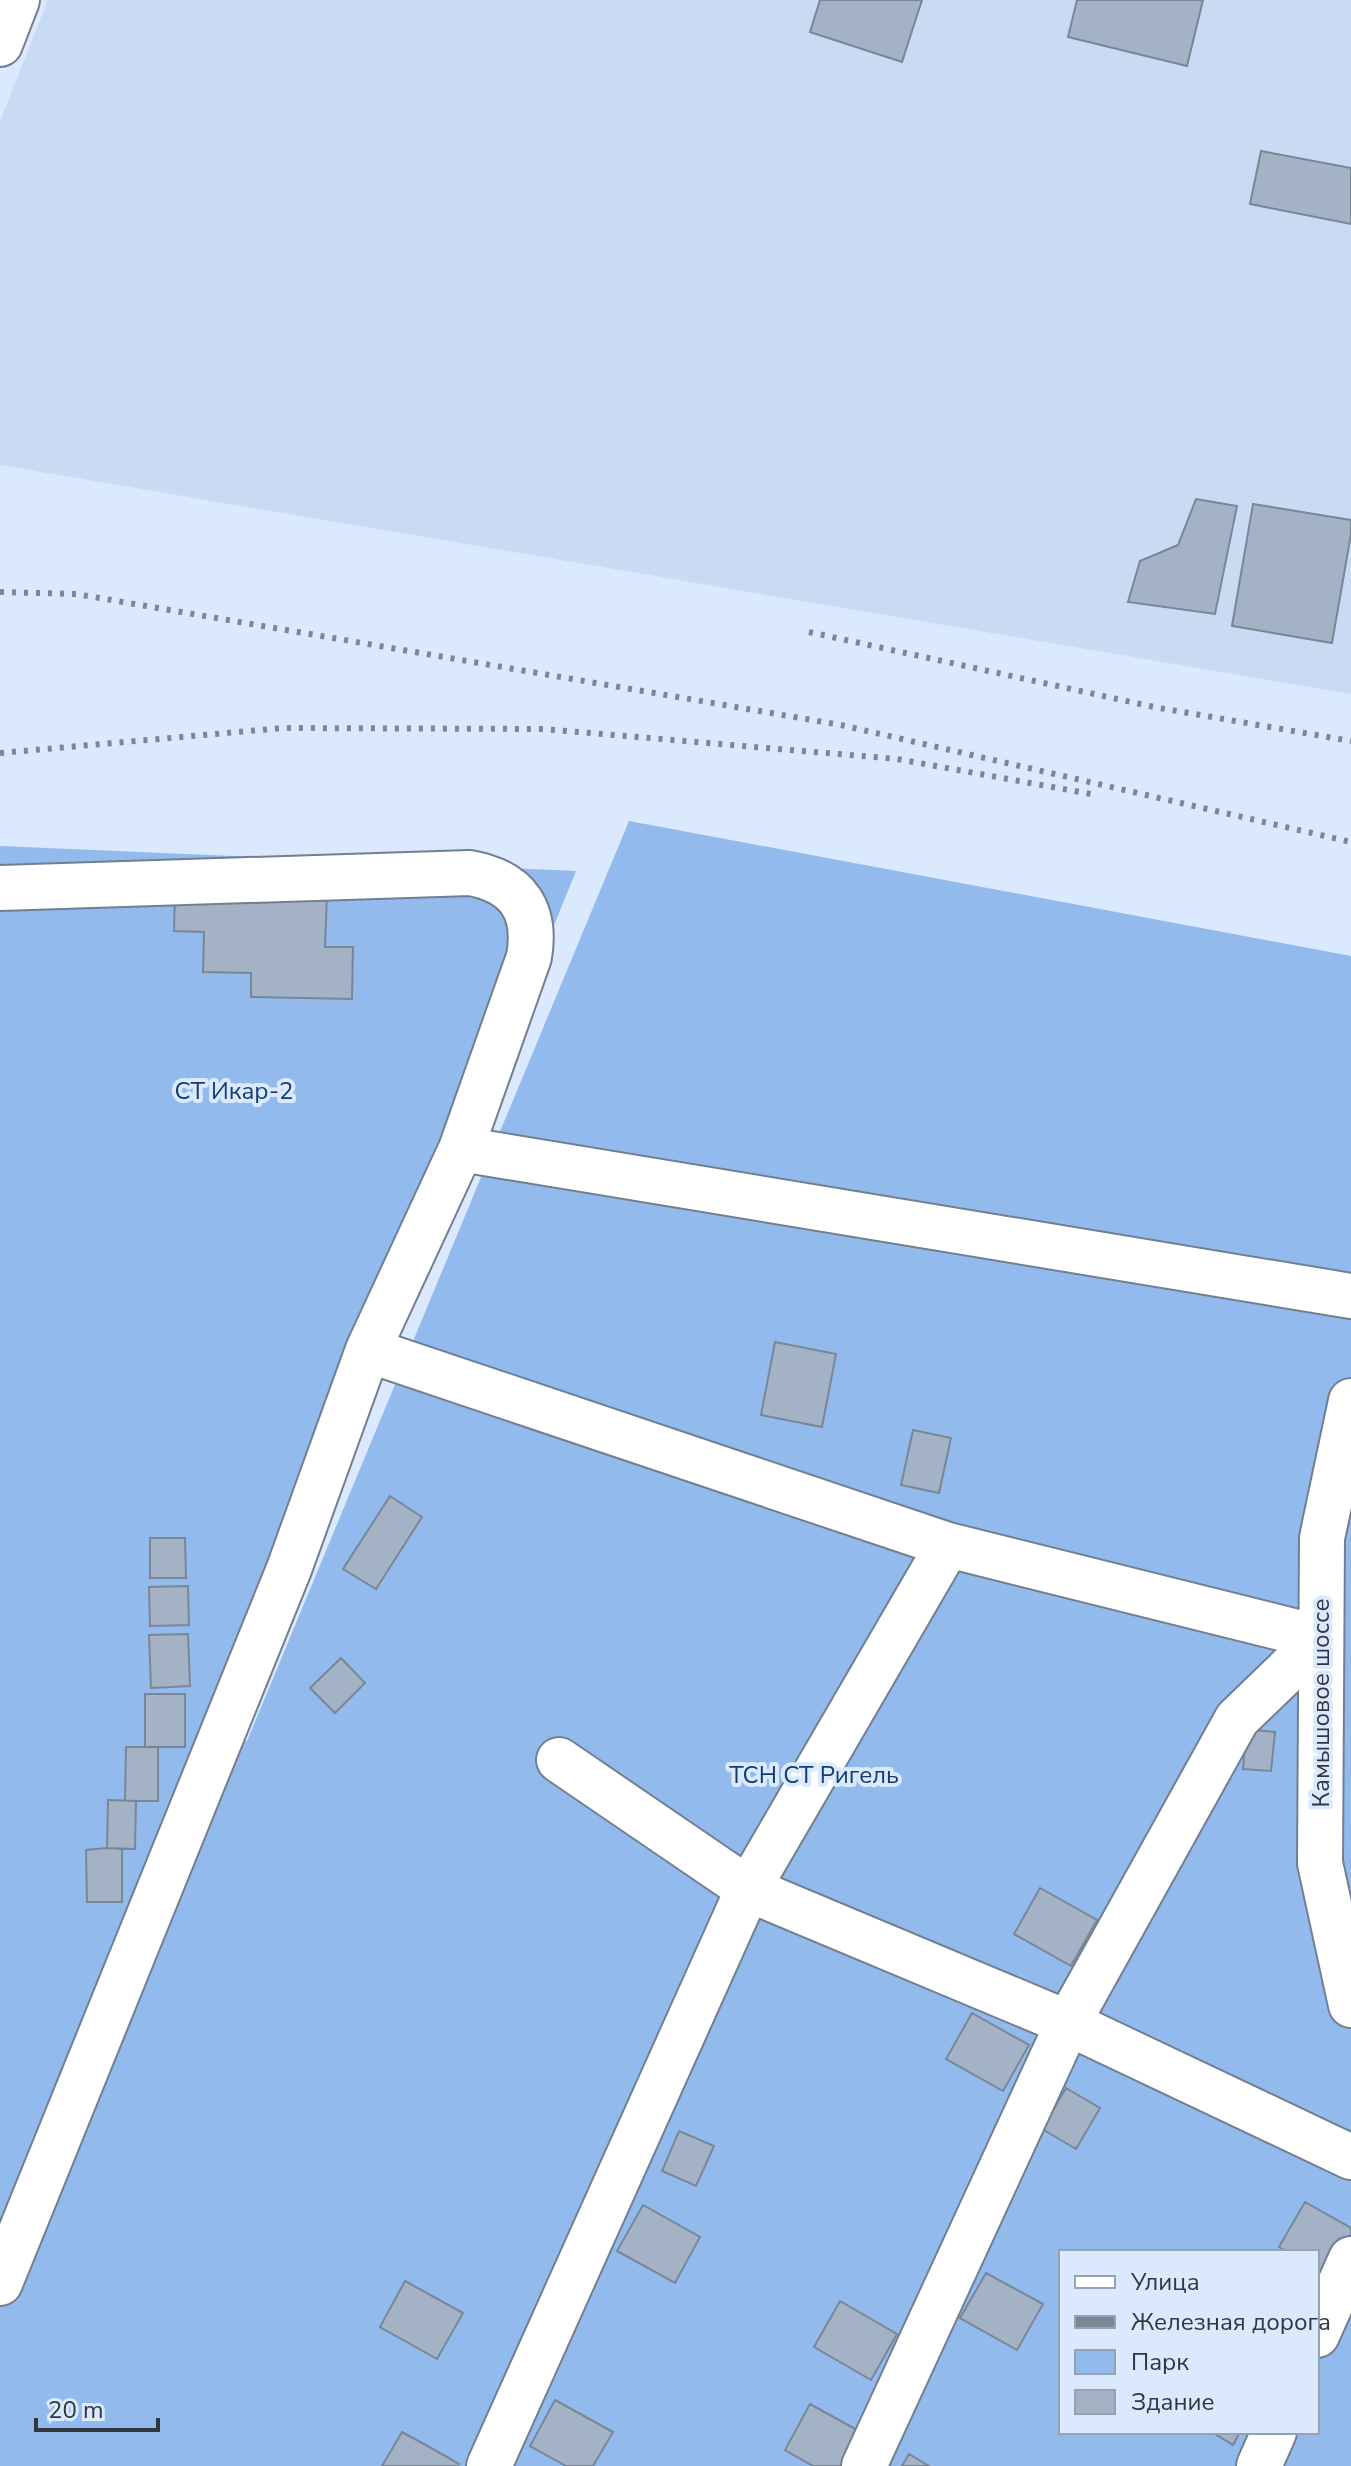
<svg xmlns="http://www.w3.org/2000/svg" width="1351" height="2466" font-family="'Nunito Sans',sans-serif">
<rect width="100%" height="100%" fill="#dae9fd"/>
<!-- built -->
<path fill="#c8dbf3" d="M 48,0 L 1351,0 L 1351,694 L 0,465 L 0,121 Z"/>
<!-- green -->
<path fill="#92baed" fill-rule="evenodd" d="M 629,821 L 1351,956 L 1351,2466 L 0,2466 L 0,846 L 576,871 L 226,1734 L 247,1741 ZM 1061,2252 L 1317,2252 L 1317,2432 L 1061,2432 Z"/>
<!-- building -->
<path fill="#a3b2c4" stroke="#798698" stroke-width="2" d="M 820,0 L 922,0 L 902,62 L 810,32 Z
M 1077,0 L 1203,0 L 1187,66 L 1068,37 Z
M 1261,151 L 1351,168 L 1351,224 L 1250,204 Z
M 1196,499 L 1237,506 L 1215,614 L 1128,602 L 1140,561 L 1178,545 Z
M 1253,504 L 1351,520 L 1351,534 L 1332,643 L 1232,626 Z
M 175,891 L 327,895 L 325,947 L 353,947 L 352,999 L 251,997 L 251,973 L 203,972 L 204,932 L 174,931 Z
M 775,1342 L 836,1354 L 822,1427 L 761,1415 Z
M 913,1430 L 951,1438 L 939,1493 L 901,1485 Z
M 390,1496 L 422,1517 L 376,1589 L 343,1569 Z
M 150,1538 L 185,1538 L 186,1578 L 150,1578 Z
M 188,1586 L 189,1625 L 150,1626 L 149,1587 Z
M 188,1634 L 190,1686 L 151,1688 L 149,1635 Z
M 341,1658 L 365,1683 L 335,1713 L 310,1688 Z
M 145,1694 L 185,1694 L 185,1747 L 145,1747 Z
M 1246,1729 L 1275,1732 L 1271,1771 L 1243,1769 Z
M 126,1747 L 158,1747 L 158,1801 L 125,1801 Z
M 108,1800 L 136,1801 L 135,1849 L 107,1848 Z
M 107,1848 L 122,1849 L 122,1902 L 87,1902 L 86,1850 Z
M 1040,1888 L 1097,1920 L 1071,1966 L 1014,1934 Z
M 972,2013 L 1029,2045 L 1003,2091 L 946,2059 Z
M 1066,2088 L 1100,2108 L 1076,2149 L 1042,2129 Z
M 679,2131 L 714,2146 L 696,2186 L 662,2171 Z
M 1305,2202 L 1351,2228 L 1351,2253 L 1336,2279 L 1317,2269 L 1317,2252 L 1287,2252 L 1279,2247 Z
M 643,2205 L 700,2237 L 675,2283 L 617,2251 Z
M 986,2273 L 1043,2304 L 1017,2350 L 960,2318 Z
M 405,2281 L 463,2313 L 437,2359 L 380,2327 Z
M 840,2301 L 897,2334 L 871,2380 L 814,2347 Z
M 555,2400 L 613,2432 L 593,2466 L 566,2466 L 530,2446 Z
M 810,2404 L 868,2436 L 851,2466 L 813,2466 L 785,2450 Z
M 402,2432 L 433,2449 L 459,2464 L 458,2466 L 382,2466 Z
M 1212,2432 L 1240,2432 L 1233,2445 Z
M 909,2454 L 929,2466 L 902,2466 Z"/>
<g fill="none" stroke-linecap="round" stroke-linejoin="round">
<defs>
<path id="minor" d="M 0,44 L 17,0
M 0,888 L 470,873 C 518,882 537,910 529,957 L 461,1149 L 368,1350 L 289,1569 L 0,2283
M 461,1149 L 1351,1296
M 368,1350 L 948,1545 L 1321,1638
M 1351,1401 L 1322,1538 L 1320,1863 L 1351,2005
M 559,1760 L 748,1889 L 1068,2023 L 1351,2157
M 1317,2335 L 1351,2259
M 489,2466 L 748,1889 L 948,1545
M 864,2466 L 1068,2023 L 1237,1719 L 1321,1638
M 1259,2466 L 1274,2432"/>
</defs>
<!-- minor casing -->
<use href="#minor" stroke="#717f90" stroke-width="48"/>
<!-- minor -->
<use href="#minor" stroke="#fff" stroke-width="44"/>
<!-- rail -->
<path stroke="#7c8694" stroke-width="6" stroke-dasharray="4 8" stroke-linecap="butt" d="M 0,592 L 76,594 L 841,725 L 1351,842
M 809,632 L 1154,707 L 1351,741
M 0,753 L 283,728 L 543,729 L 897,759 L 1091,794"/>
</g>
<g text-anchor="middle" stroke-width="8" stroke-linejoin="round" paint-order="stroke">
<!-- park labels -->
<g font-size="24" fill="#123d6f" stroke="#dae9fd">
<text x="234" y="1099">СТ Икар-2</text>
<text x="814" y="1783">ТСН СТ Ригель</text>
</g>
<!-- street labels -->
<g font-size="24" fill="#31373f" stroke="#dae9fd">
<text transform="translate(1321 1703) rotate(-90)" y="8">Камышовое шоссе</text>
</g>
</g>
<!-- legend -->
<rect x="1059" y="2250" width="260" height="184" fill="#dae9fd" stroke="#96a2b1" stroke-width="2"/>
<rect x="1075" y="2276" width="40" height="12" fill="#ffffff" stroke="#96a2b1" stroke-width="2"/>
<text x="1131" y="2290" font-size="24" fill="#31373f">Улица</text>
<rect x="1075" y="2316" width="40" height="12" fill="#7c8694" stroke="#96a2b1" stroke-width="2"/>
<text x="1131" y="2330" font-size="24" fill="#31373f">Железная дорога</text>
<rect x="1075" y="2350" width="40" height="24" fill="#92baed" stroke="#96a2b1" stroke-width="2"/>
<text x="1131" y="2370" font-size="24" fill="#31373f">Парк</text>
<rect x="1075" y="2390" width="40" height="24" fill="#a3b2c4" stroke="#96a2b1" stroke-width="2"/>
<text x="1131" y="2410" font-size="24" fill="#31373f">Здание</text>
<!-- scale -->
<path d="M36 2418v12h122v-12" fill="none" stroke="#31373f" stroke-width="4"/>
<text x="48" y="2418" font-size="24" fill="#31373f" stroke="#dae9fd" stroke-width="6" paint-order="stroke">20 m</text>
</svg>
